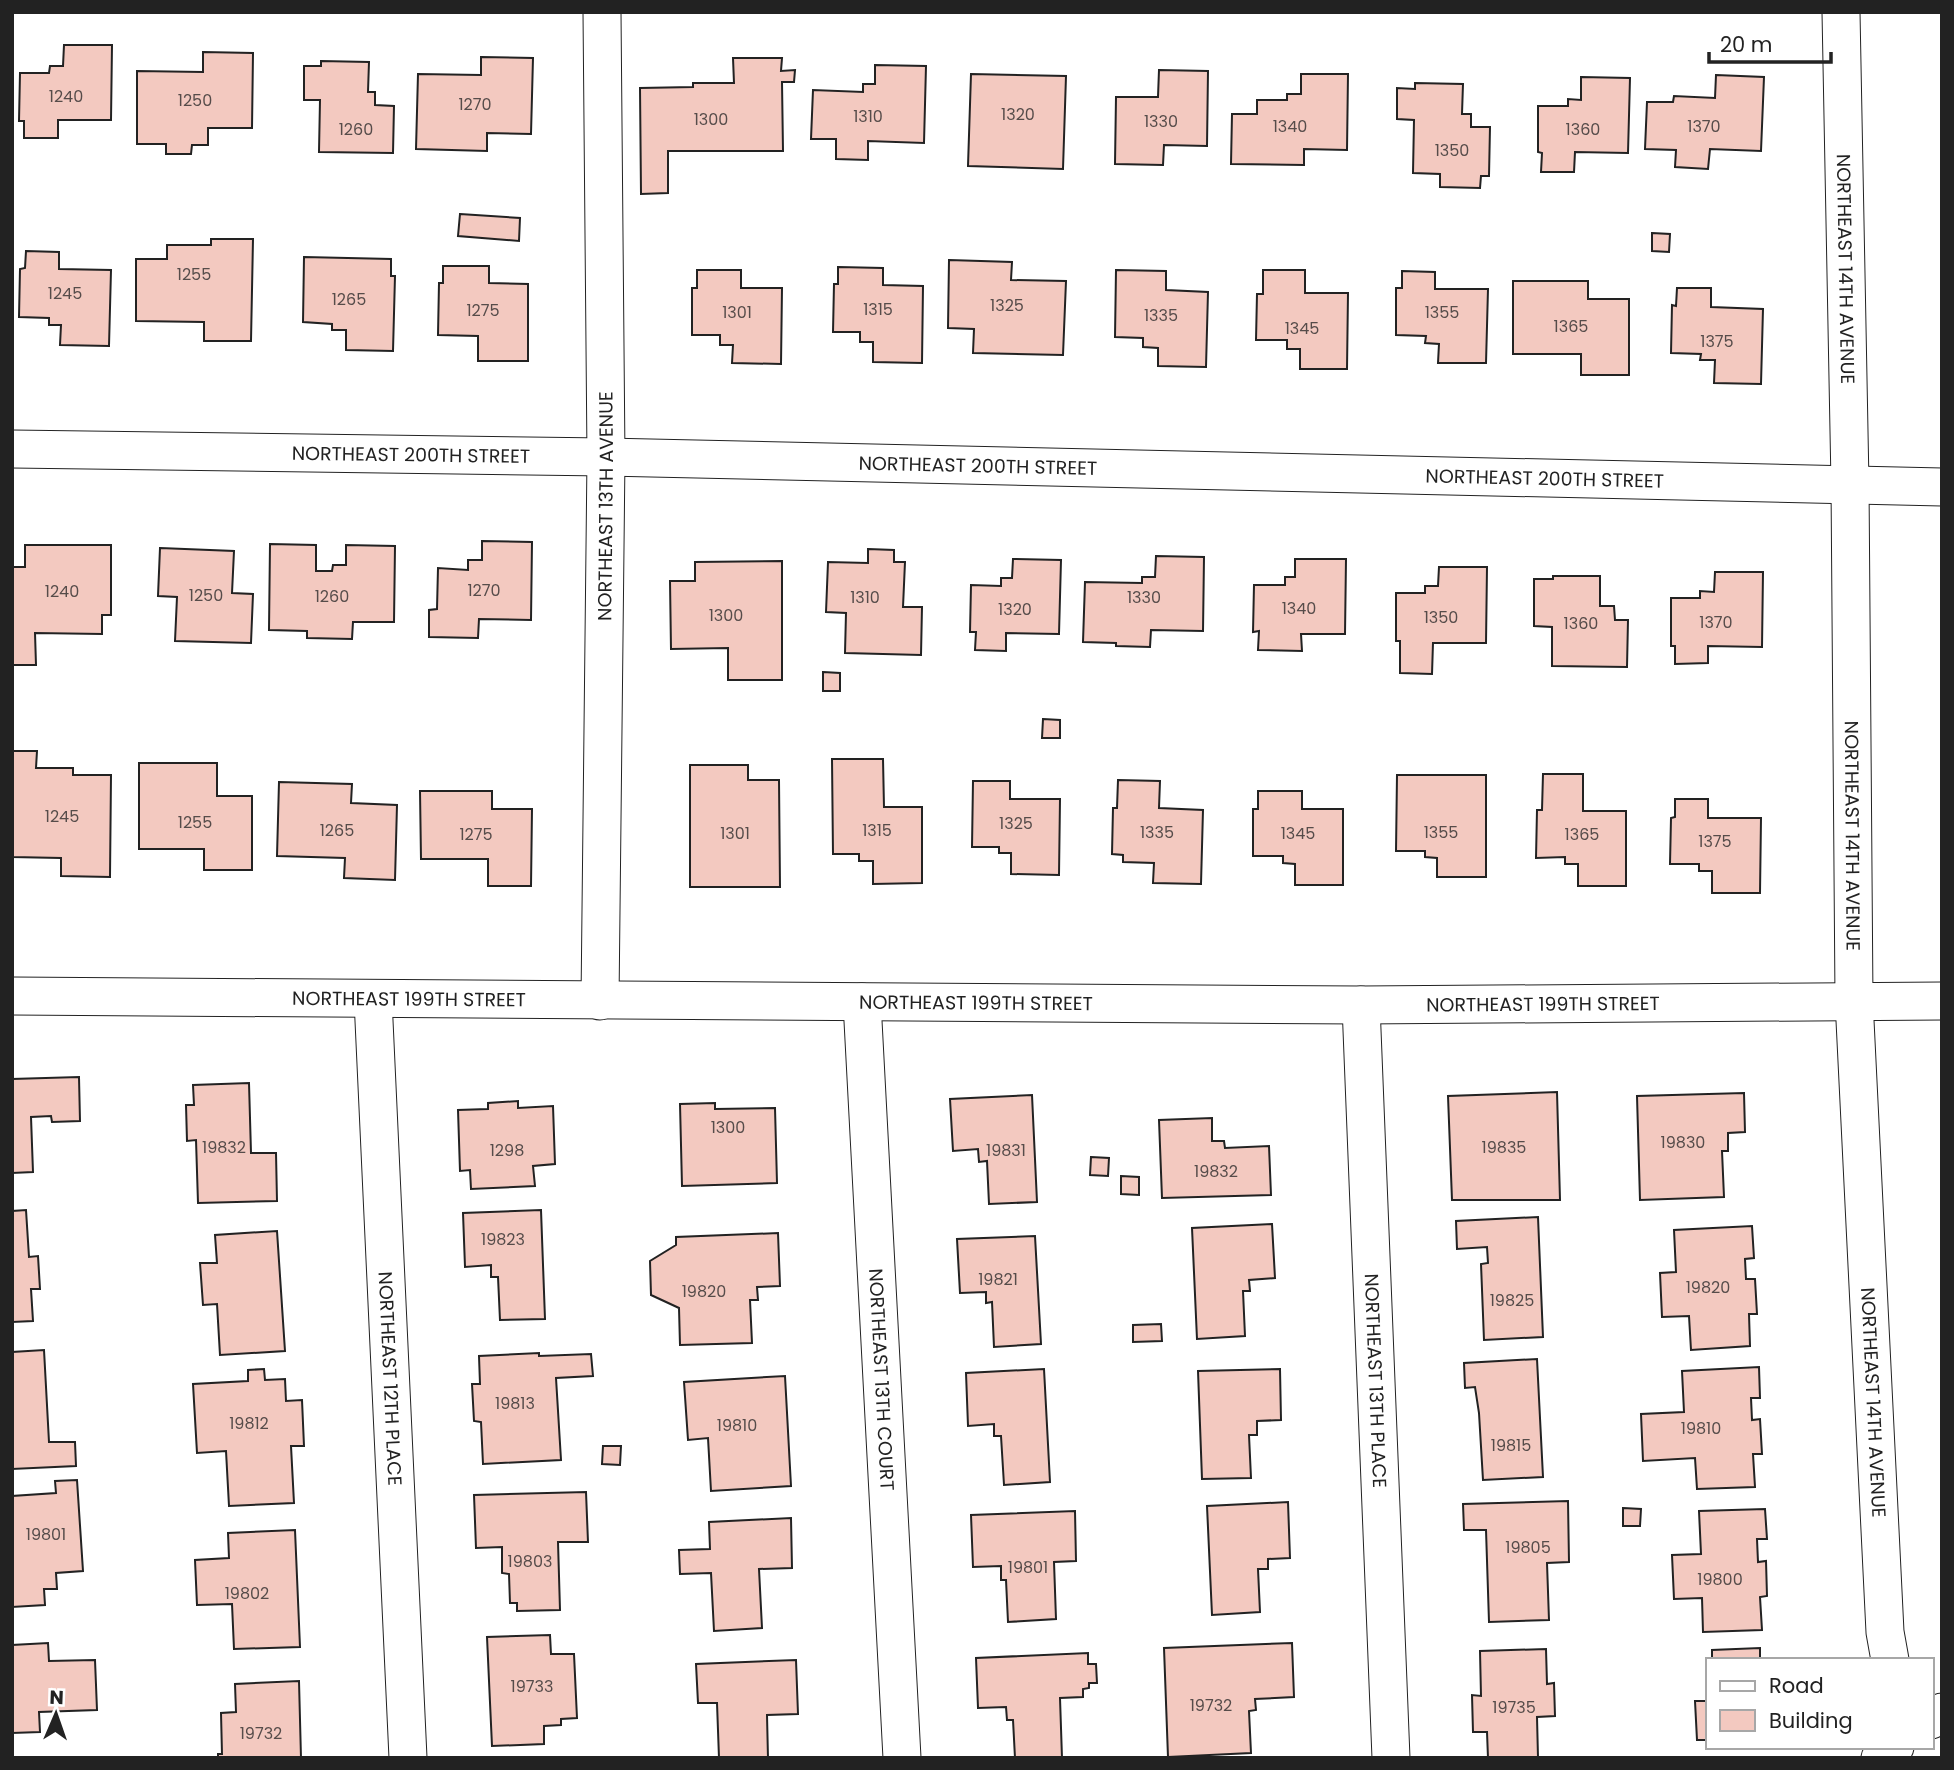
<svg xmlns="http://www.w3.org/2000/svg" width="1954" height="1770" font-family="Poppins,sans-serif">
<rect width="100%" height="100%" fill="#fff"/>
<!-- building -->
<path fill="#f3c9c0" stroke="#222" stroke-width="2" d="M 64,45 L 112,45 L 111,120 L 58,120 L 58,138 L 24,138 L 24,121 L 19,121 L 20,73 L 49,73 L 50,66 L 63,66 Z
M 203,52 L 253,53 L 252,128 L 208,128 L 208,145 L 192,145 L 191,154 L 166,154 L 166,144 L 137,144 L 137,71 L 203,72 Z
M 481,57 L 533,58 L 531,134 L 487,133 L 487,151 L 416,149 L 418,74 L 481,75 Z
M 733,58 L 782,58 L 781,71 L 795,70 L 794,82 L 782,82 L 783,151 L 668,151 L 668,193 L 641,194 L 640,88 L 693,87 L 693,83 L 734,83 Z
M 321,61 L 369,62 L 368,92 L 375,92 L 375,105 L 394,106 L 393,153 L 319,152 L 320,100 L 304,100 L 304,66 L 321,66 Z
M 875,65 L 926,66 L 924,143 L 868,141 L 868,160 L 836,159 L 836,139 L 811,139 L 813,90 L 863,92 L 863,84 L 875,84 Z
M 1159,70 L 1208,71 L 1207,146 L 1164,145 L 1163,165 L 1115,164 L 1116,97 L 1158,97 Z
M 971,74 L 1066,76 L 1063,169 L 968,166 Z
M 1301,74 L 1348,74 L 1347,150 L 1304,149 L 1304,165 L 1231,164 L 1232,114 L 1257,114 L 1257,100 L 1287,100 L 1287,94 L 1301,94 Z
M 1716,75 L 1764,77 L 1761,151 L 1710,149 L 1708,169 L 1675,167 L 1676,150 L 1645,149 L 1647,102 L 1673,102 L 1674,96 L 1715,98 Z
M 1581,77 L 1630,78 L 1628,153 L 1575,152 L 1574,172 L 1541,172 L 1542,153 L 1538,152 L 1538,106 L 1568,106 L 1568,99 L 1581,100 Z
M 1415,83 L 1463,84 L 1462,114 L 1471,114 L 1471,127 L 1490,127 L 1489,176 L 1481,176 L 1480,188 L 1440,187 L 1440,174 L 1413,173 L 1414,120 L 1397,119 L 1397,88 L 1415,89 Z
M 460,214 L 520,218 L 519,241 L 458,236 Z
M 1652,233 L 1670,234 L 1669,252 L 1652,251 Z
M 211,239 L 253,239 L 251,341 L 204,341 L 204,322 L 136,321 L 136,259 L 167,259 L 167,245 L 211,245 Z
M 26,251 L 59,252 L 59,269 L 111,270 L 109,346 L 60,345 L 61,325 L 49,325 L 49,318 L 19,317 L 20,269 L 25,268 Z
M 304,257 L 391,259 L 391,276 L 395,276 L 393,351 L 346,350 L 346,330 L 332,330 L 332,324 L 303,322 Z
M 949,260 L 1012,262 L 1011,280 L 1066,281 L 1063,355 L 973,353 L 974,329 L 948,328 Z
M 443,266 L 489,266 L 489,283 L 528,284 L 528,361 L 478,361 L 478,336 L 438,335 L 439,283 L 443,283 Z
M 838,267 L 883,268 L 883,285 L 923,286 L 922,363 L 873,362 L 873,342 L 860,342 L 860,332 L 833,332 L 834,284 L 838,284 Z
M 697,270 L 741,270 L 741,288 L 782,288 L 781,364 L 732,363 L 733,345 L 720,345 L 720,335 L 692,335 L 692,288 L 697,288 Z
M 1116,270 L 1166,271 L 1166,290 L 1208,292 L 1206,367 L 1158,366 L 1158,348 L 1143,347 L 1143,338 L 1115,337 Z
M 1263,270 L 1305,270 L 1305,293 L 1348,293 L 1347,369 L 1300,369 L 1300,349 L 1287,349 L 1287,340 L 1256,340 L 1257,294 L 1263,294 Z
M 1402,271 L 1435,272 L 1435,289 L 1488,289 L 1486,363 L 1438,363 L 1439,344 L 1425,343 L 1426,336 L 1396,335 L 1396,288 L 1402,288 Z
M 1513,281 L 1588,281 L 1588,299 L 1629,299 L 1629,375 L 1581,375 L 1581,354 L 1513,354 Z
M 1677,288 L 1711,288 L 1711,307 L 1763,309 L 1761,384 L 1714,383 L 1715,360 L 1700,360 L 1701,354 L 1671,353 L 1672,305 L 1676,306 Z
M 482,541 L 532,542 L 531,620 L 479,619 L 478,638 L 429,637 L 429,610 L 437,609 L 438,568 L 468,570 L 468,560 L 482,560 Z
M 270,544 L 316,545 L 316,571 L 332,571 L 333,565 L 346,565 L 346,545 L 395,546 L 394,622 L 353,622 L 352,639 L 307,638 L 307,631 L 269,630 Z
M 25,545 L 111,545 L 111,615 L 102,615 L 102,634 L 35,633 L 36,665 L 12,665 L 12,567 L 25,567 Z
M 160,548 L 234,551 L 232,593 L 253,594 L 251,643 L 175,641 L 177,597 L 158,596 Z
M 868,549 L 894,550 L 894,562 L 905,562 L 903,607 L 922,607 L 921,655 L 845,653 L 846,613 L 826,612 L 828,562 L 868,563 Z
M 1156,556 L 1204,557 L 1203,631 L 1151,630 L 1150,647 L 1116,646 L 1116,643 L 1083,642 L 1085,582 L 1142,583 L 1142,577 L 1155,577 Z
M 1013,559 L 1061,560 L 1059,634 L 1006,633 L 1006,651 L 975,650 L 976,632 L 970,632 L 971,585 L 1001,586 L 1001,578 L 1012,578 Z
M 1295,559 L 1346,559 L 1345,634 L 1301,634 L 1302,651 L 1258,650 L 1259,631 L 1253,632 L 1254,585 L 1285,585 L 1285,577 L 1295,577 Z
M 782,561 L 782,680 L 728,680 L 728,648 L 671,649 L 670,581 L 695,581 L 695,562 Z
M 1439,567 L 1487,567 L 1486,643 L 1433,643 L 1432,674 L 1400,673 L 1400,641 L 1396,641 L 1396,593 L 1425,593 L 1425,586 L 1438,586 Z
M 1715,572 L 1763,572 L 1762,647 L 1708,646 L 1708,663 L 1675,664 L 1675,646 L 1671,646 L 1671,598 L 1700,598 L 1700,591 L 1714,592 Z
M 1553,576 L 1600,576 L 1600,606 L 1614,606 L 1615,620 L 1628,620 L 1627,667 L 1552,666 L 1552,627 L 1534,626 L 1534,579 L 1553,579 Z
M 823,672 L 840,673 L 840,691 L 823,691 Z
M 1043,719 L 1060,720 L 1060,738 L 1042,738 Z
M 12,751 L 37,751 L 36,768 L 73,768 L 73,775 L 111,775 L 110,877 L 61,876 L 61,858 L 12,857 Z
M 832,759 L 883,759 L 884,807 L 922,807 L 922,883 L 873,884 L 873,861 L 859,861 L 859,854 L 833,854 Z
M 139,763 L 217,763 L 217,796 L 252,796 L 252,870 L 204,870 L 204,849 L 139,849 Z
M 690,765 L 748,765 L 748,780 L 779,780 L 780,887 L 690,887 Z
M 1543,774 L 1583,774 L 1583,811 L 1626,811 L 1626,886 L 1578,886 L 1578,864 L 1565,864 L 1565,857 L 1536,858 L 1537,810 L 1542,810 Z
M 1397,775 L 1486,775 L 1486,877 L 1437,877 L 1437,858 L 1425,857 L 1425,851 L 1396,851 Z
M 1118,780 L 1160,781 L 1159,808 L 1203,810 L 1201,884 L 1153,883 L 1154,863 L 1123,862 L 1123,855 L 1112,854 L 1113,808 L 1117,808 Z
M 973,781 L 1010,781 L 1010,799 L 1060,799 L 1059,875 L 1011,874 L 1011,853 L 999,853 L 999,847 L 972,847 Z
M 279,782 L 352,784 L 351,803 L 397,805 L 395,880 L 344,878 L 345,858 L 277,856 Z
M 420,791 L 492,791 L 492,809 L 532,809 L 531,886 L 488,886 L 488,859 L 421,859 Z
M 1258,791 L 1302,791 L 1302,809 L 1343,809 L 1343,885 L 1295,885 L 1295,864 L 1283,863 L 1283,856 L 1253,856 L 1253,809 L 1258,809 Z
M 1675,799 L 1708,799 L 1708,818 L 1761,818 L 1760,893 L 1712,893 L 1712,871 L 1699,871 L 1699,864 L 1670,864 L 1671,818 L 1675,817 Z
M 79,1077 L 80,1121 L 52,1122 L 51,1116 L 31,1117 L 33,1172 L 12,1173 L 12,1079 Z
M 249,1083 L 251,1153 L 276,1153 L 277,1201 L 198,1203 L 196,1140 L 187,1141 L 186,1105 L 194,1105 L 193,1085 Z
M 1557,1092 L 1560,1200 L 1452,1200 L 1448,1096 Z
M 1744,1093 L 1745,1132 L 1728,1133 L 1728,1151 L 1722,1151 L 1724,1197 L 1640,1200 L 1637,1096 Z
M 1032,1095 L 1037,1202 L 989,1204 L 987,1161 L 979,1162 L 978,1149 L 953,1151 L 950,1099 Z
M 518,1101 L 518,1108 L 553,1106 L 555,1164 L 533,1166 L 535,1186 L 471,1189 L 470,1170 L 460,1171 L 458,1110 L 488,1109 L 488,1103 Z
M 715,1103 L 715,1109 L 775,1108 L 777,1183 L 682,1186 L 680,1104 Z
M 1212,1118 L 1212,1141 L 1224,1141 L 1225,1148 L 1269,1146 L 1271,1195 L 1162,1198 L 1159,1120 Z
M 1091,1157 L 1109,1158 L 1108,1176 L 1090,1175 Z
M 1121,1176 L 1139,1177 L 1139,1195 L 1121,1194 Z
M 26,1210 L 29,1257 L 38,1256 L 40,1289 L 31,1289 L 33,1321 L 12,1322 L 12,1211 Z
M 541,1210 L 545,1319 L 500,1320 L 498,1277 L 491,1277 L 491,1265 L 465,1267 L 463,1213 Z
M 1538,1217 L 1543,1337 L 1484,1340 L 1481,1264 L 1488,1263 L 1487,1247 L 1457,1249 L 1456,1221 Z
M 1272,1224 L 1275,1278 L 1249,1280 L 1250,1291 L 1243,1291 L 1245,1336 L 1197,1339 L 1192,1228 Z
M 1752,1226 L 1754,1258 L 1745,1259 L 1746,1279 L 1755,1279 L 1757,1314 L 1749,1314 L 1750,1346 L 1691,1350 L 1689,1316 L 1662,1317 L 1660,1273 L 1676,1272 L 1674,1230 Z
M 277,1231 L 285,1351 L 220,1355 L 217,1304 L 203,1305 L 200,1263 L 217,1263 L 215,1235 Z
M 778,1233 L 780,1286 L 757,1287 L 758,1300 L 750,1300 L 752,1343 L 680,1345 L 679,1308 L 651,1295 L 650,1261 L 676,1245 L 676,1237 Z
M 1035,1236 L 1041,1344 L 994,1347 L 992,1302 L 986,1303 L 986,1292 L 960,1293 L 957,1239 Z
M 1161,1324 L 1162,1341 L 1133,1342 L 1133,1325 Z
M 44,1350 L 49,1442 L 75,1442 L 76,1466 L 12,1469 L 12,1352 Z
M 539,1353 L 539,1356 L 591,1354 L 593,1376 L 556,1378 L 561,1460 L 483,1464 L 481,1422 L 474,1421 L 472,1384 L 480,1384 L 479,1356 Z
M 1537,1359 L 1543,1477 L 1483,1480 L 1479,1413 L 1475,1387 L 1465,1388 L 1464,1363 Z
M 1759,1367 L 1760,1398 L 1751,1398 L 1752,1420 L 1760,1419 L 1762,1454 L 1753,1454 L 1755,1487 L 1697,1489 L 1695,1458 L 1643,1461 L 1641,1414 L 1684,1412 L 1682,1371 Z
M 264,1369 L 265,1380 L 285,1379 L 286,1401 L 302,1400 L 304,1446 L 291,1446 L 294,1503 L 229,1506 L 226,1451 L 197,1453 L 193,1384 L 248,1381 L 248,1370 Z
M 1044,1369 L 1050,1482 L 1004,1485 L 1001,1436 L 994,1436 L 994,1424 L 968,1426 L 966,1373 Z
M 1280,1369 L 1281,1420 L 1257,1421 L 1257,1435 L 1249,1435 L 1251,1478 L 1202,1479 L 1198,1371 Z
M 785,1376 L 791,1486 L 711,1491 L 708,1438 L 688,1440 L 684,1382 Z
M 603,1446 L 621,1446 L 620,1465 L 602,1464 Z
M 77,1480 L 83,1571 L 56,1573 L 57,1589 L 44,1589 L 45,1605 L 12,1607 L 12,1496 L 56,1493 L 55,1481 Z
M 586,1492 L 588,1542 L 558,1542 L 560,1610 L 517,1611 L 517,1603 L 510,1603 L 509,1574 L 502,1573 L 502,1547 L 476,1548 L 474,1495 Z
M 1568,1501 L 1569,1562 L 1547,1563 L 1549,1620 L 1489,1622 L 1486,1530 L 1464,1530 L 1463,1504 Z
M 1288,1502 L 1290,1558 L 1268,1559 L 1268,1569 L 1258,1569 L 1260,1612 L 1212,1615 L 1207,1506 Z
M 1623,1508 L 1641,1509 L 1640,1526 L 1623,1526 Z
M 1765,1509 L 1767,1539 L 1757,1539 L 1758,1562 L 1766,1561 L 1767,1596 L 1760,1597 L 1762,1630 L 1703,1632 L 1702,1598 L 1674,1599 L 1672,1555 L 1701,1554 L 1699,1511 Z
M 1075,1511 L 1076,1561 L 1054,1562 L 1056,1619 L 1008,1622 L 1006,1580 L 1001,1580 L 1001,1566 L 973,1567 L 971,1515 Z
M 791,1518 L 792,1568 L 759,1569 L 762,1628 L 714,1631 L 711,1573 L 680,1574 L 679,1550 L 710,1549 L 709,1522 Z
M 295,1530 L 300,1647 L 234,1649 L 232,1604 L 197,1605 L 195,1560 L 229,1558 L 228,1533 Z
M 550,1635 L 551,1654 L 574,1654 L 577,1718 L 561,1719 L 561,1725 L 544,1726 L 544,1744 L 492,1746 L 487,1637 Z
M 48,1643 L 49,1661 L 95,1660 L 97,1710 L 39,1712 L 40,1732 L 12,1733 L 12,1645 Z
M 1292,1643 L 1294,1697 L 1255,1699 L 1256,1710 L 1249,1711 L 1251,1753 L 1168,1757 L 1164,1648 Z
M 1760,1648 L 1760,1660 L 1712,1660 L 1712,1650 Z
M 1546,1649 L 1547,1684 L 1554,1683 L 1555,1716 L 1537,1717 L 1538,1757 L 1488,1758 L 1487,1732 L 1473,1732 L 1472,1695 L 1481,1696 L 1480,1651 Z
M 1088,1653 L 1088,1664 L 1096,1664 L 1097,1683 L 1089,1683 L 1089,1688 L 1083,1689 L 1083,1697 L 1060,1698 L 1062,1758 L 1015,1758 L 1013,1720 L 1007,1720 L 1006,1707 L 978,1708 L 976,1658 Z
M 796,1660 L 798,1714 L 767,1715 L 768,1758 L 719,1758 L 717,1703 L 698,1703 L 696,1664 Z
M 299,1681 L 301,1758 L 218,1758 L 218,1754 L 222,1754 L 221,1713 L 236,1712 L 235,1684 Z
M 1695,1701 L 1707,1701 L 1707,1740 L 1697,1740 Z"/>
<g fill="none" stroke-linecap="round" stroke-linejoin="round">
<defs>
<g id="street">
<path id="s1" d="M 1841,12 L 1850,483 L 1854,1000 L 1885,1632 L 1890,1660"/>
<path id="s2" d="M 12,449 L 606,457 L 1942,487"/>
<path id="s3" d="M 12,996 L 1361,1005 L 1942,1001"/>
<path id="s4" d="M 373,999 L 408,1758"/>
<path id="s5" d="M 600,1001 L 606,457 L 602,12"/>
<path id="s6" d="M 862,1002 L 902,1758"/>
<path id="s7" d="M 1361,1005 L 1391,1758"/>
<path d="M 1931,1720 L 1942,1712"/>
<path d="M 1880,1758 L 1895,1747"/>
</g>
</defs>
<!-- street casing -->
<use href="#street" stroke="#222" stroke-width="39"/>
<!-- street -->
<use href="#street" stroke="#fff" stroke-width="37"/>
</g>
<g text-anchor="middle" stroke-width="5" stroke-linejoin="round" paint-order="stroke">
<!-- number labels -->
<g font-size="16" fill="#564c4a">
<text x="66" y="102">1240</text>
<text x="195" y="106">1250</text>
<text x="475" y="110">1270</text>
<text x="1018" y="120">1320</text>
<text x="868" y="122">1310</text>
<text x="711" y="125">1300</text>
<text x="1161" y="127">1330</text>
<text x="1290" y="132">1340</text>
<text x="1704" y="132">1370</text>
<text x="356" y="135">1260</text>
<text x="1583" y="135">1360</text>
<text x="1452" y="156">1350</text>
<text x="194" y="280">1255</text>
<text x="65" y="299">1245</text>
<text x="349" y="305">1265</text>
<text x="1007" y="311">1325</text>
<text x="878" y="315">1315</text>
<text x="483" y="316">1275</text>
<text x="737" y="318">1301</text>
<text x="1442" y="318">1355</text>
<text x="1161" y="321">1335</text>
<text x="1571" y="332">1365</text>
<text x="1302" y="334">1345</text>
<text x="1717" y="347">1375</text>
<text x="484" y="596">1270</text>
<text x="62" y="597">1240</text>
<text x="206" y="601">1250</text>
<text x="332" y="602">1260</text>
<text x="865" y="603">1310</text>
<text x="1144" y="603">1330</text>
<text x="1299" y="614">1340</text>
<text x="1015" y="615">1320</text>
<text x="726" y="621">1300</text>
<text x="1441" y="623">1350</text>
<text x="1716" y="628">1370</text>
<text x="1581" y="629">1360</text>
<text x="62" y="822">1245</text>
<text x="195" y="828">1255</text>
<text x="1016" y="829">1325</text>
<text x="337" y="836">1265</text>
<text x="877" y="836">1315</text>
<text x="1157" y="838">1335</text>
<text x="1441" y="838">1355</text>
<text x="735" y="839">1301</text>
<text x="1298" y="839">1345</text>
<text x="476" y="840">1275</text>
<text x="1582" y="840">1365</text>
<text x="1715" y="847">1375</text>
<text x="728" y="1133">1300</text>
<text x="1683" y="1148">19830</text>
<text x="224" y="1153">19832</text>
<text x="1504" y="1153">19835</text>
<text x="507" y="1156">1298</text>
<text x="1006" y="1156">19831</text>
<text x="1216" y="1177">19832</text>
<text x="503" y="1245">19823</text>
<text x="998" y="1285">19821</text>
<text x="1708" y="1293">19820</text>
<text x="704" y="1297">19820</text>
<text x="1512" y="1306">19825</text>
<text x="515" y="1409">19813</text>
<text x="249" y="1429">19812</text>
<text x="737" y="1431">19810</text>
<text x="1701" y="1434">19810</text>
<text x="1511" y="1451">19815</text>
<text x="46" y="1540">19801</text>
<text x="1528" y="1553">19805</text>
<text x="530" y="1567">19803</text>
<text x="1028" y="1573">19801</text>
<text x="1720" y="1585">19800</text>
<text x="247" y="1599">19802</text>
<text x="532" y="1692">19733</text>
<text x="1211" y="1711">19732</text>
<text x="1514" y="1713">19735</text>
<text x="261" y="1739">19732</text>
</g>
<!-- street labels -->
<g font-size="19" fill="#222" stroke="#fff">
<text dy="7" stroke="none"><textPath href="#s1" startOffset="257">NORTHEAST 14TH AVENUE</textPath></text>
<text dy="7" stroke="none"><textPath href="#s2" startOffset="399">NORTHEAST 200TH STREET</textPath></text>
<text dy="7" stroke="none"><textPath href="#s2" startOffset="966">NORTHEAST 200TH STREET</textPath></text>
<text dy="7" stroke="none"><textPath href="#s2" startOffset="1533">NORTHEAST 200TH STREET</textPath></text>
<text dy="7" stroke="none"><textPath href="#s5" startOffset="495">NORTHEAST 13TH AVENUE</textPath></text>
<text dy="7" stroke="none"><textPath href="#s1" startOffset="824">NORTHEAST 14TH AVENUE</textPath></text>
<text dy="7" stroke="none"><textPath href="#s3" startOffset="397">NORTHEAST 199TH STREET</textPath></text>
<text dy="7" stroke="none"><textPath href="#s3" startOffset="964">NORTHEAST 199TH STREET</textPath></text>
<text dy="7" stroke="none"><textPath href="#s3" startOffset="1531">NORTHEAST 199TH STREET</textPath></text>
<text dy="7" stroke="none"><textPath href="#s4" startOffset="380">NORTHEAST 12TH PLACE</textPath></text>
<text dy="7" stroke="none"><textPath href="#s6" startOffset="378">NORTHEAST 13TH COURT</textPath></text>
<text dy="7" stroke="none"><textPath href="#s7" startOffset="376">NORTHEAST 13TH PLACE</textPath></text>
<text dy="7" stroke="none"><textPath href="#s1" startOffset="1391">NORTHEAST 14TH AVENUE</textPath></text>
</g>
</g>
<!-- border -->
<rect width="1954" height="1770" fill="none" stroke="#222222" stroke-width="28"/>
<!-- legend -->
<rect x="1706" y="1658" width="228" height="91" fill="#ffffff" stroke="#a7a7a7" stroke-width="2"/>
<rect x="1720" y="1681" width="35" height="10" fill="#ffffff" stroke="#a7a7a7" stroke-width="2"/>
<text x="1769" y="1693" font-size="21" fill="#222222">Road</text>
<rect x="1720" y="1710" width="35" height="21" fill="#f3c9c0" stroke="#a7a7a7" stroke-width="2"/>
<text x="1769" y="1728" font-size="21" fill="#222222">Building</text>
<!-- north arrow -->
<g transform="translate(56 1714) rotate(2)" stroke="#ffffff" stroke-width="5" paint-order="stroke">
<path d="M0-5L12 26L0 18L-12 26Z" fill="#222222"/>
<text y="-10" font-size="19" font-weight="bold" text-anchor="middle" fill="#222222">N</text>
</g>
<!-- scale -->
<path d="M1709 52v10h122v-10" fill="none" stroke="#222222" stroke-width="3.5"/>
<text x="1720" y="52" font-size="21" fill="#222222" stroke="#ffffff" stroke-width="5" paint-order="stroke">20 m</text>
</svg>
